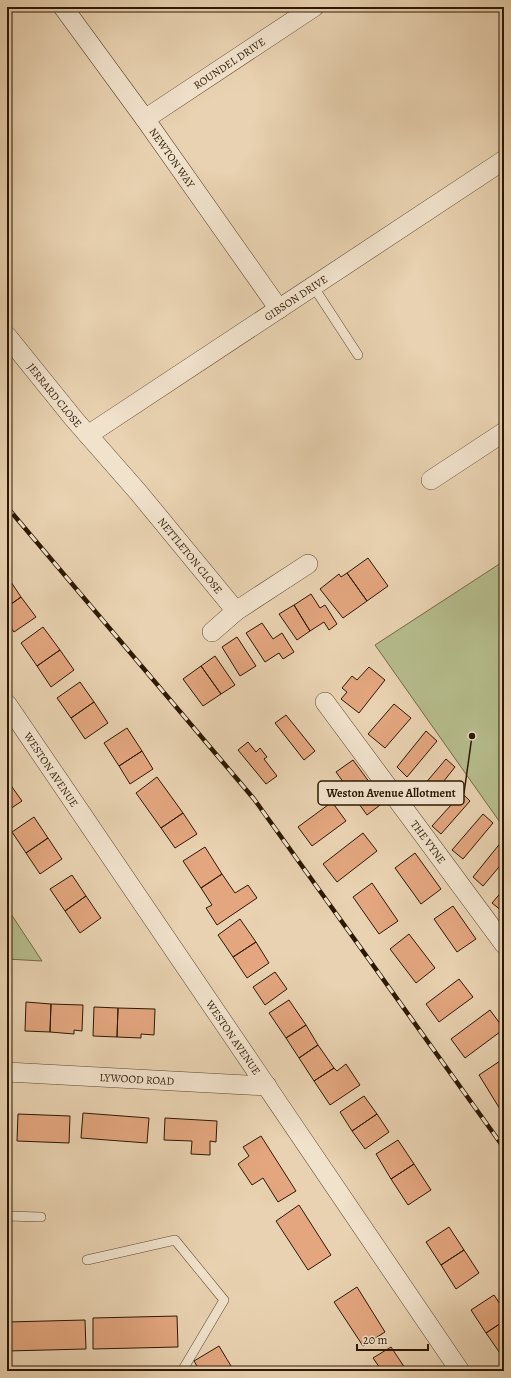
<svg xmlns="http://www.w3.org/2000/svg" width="511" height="1378" font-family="Alegreya,serif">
<rect width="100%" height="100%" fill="#e9d2b1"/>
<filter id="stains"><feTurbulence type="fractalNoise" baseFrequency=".005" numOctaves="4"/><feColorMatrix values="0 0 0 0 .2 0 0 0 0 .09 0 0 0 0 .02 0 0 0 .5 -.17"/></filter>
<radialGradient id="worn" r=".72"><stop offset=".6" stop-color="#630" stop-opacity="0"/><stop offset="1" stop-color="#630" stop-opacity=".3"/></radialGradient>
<!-- green -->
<path fill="#b5bc8c" stroke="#706a47" d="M 504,561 L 504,828 L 375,645 Z
M 7,908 L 42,961 L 7,959 Z"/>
<!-- building -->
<path fill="#e3a67f" stroke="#2c1802" d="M 368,558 L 388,586 L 367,601 L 347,573 Z
M 347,573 L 367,601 L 343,618 L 320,589 L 339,574 L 341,577 Z
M 7,576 L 21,597 L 7,607 Z
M 311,594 L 320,608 L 325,605 L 337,624 L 329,630 L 324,622 L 310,631 L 294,605 Z
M 21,597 L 36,617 L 14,632 L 7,622 L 7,607 Z
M 294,605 L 310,631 L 297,640 L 279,614 Z
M 262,623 L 273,639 L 282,633 L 294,652 L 283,659 L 279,653 L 265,662 L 246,633 Z
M 43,627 L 60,650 L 37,666 L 21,643 Z
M 237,637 L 256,666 L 240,676 L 222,647 Z
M 60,650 L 74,670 L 51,687 L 37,666 Z
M 215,656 L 235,685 L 221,694 L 201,666 Z
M 201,666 L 221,694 L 203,706 L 183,679 Z
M 369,667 L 385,680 L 359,713 L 341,699 L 347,692 L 342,688 L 352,676 L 357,680 Z
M 80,682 L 94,702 L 71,718 L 57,698 Z
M 94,702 L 108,723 L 85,739 L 71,718 Z
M 394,704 L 411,718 L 385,748 L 368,734 Z
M 286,715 L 315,751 L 304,760 L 275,723 Z
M 127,728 L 142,751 L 119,766 L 104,743 Z
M 426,731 L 437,741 L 407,777 L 397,767 Z
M 248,742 L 256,752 L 260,748 L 267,757 L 264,759 L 277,776 L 266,784 L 238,750 Z
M 142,751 L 153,769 L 130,784 L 119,766 Z
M 446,759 L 455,767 L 428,801 L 418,792 Z
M 353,760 L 384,802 L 367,815 L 336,772 Z
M 157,777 L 183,813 L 161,828 L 136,793 Z
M 7,780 L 22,801 L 7,811 Z
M 462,793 L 470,801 L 441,834 L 432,826 Z
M 332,802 L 346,821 L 312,846 L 298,827 Z
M 183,813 L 197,834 L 175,848 L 161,828 Z
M 483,814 L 493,823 L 463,859 L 452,850 Z
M 34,817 L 48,838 L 26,853 L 12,832 Z
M 363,833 L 377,851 L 337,882 L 323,864 Z
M 48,838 L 62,859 L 40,874 L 26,853 Z
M 502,841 L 504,842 L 504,861 L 483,886 L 473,877 Z
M 205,847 L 222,874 L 201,888 L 183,861 Z
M 415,853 L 441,889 L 421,904 L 395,868 Z
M 222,874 L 235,893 L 248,885 L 257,898 L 217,925 L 206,908 L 212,905 L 201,888 Z
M 72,875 L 86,896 L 65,911 L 50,889 Z
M 372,883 L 398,921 L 379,934 L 353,897 Z
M 504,889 L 504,909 L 502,911 L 492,903 Z
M 86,896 L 101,918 L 80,933 L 65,911 Z
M 453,906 L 476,939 L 457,952 L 434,919 Z
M 240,919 L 256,942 L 233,957 L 218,935 Z
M 409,934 L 435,968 L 416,983 L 390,949 Z
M 256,942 L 269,963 L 247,978 L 233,957 Z
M 275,972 L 287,989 L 265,1005 L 253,987 Z
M 459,979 L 473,997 L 439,1022 L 426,1004 Z
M 289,1000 L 306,1025 L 286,1038 L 269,1013 Z
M 26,1002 L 51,1004 L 50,1032 L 25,1031 Z
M 51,1004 L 83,1005 L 82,1031 L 74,1030 L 74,1034 L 50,1032 Z
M 94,1007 L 118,1008 L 117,1037 L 93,1036 Z
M 118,1008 L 155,1009 L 154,1035 L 141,1034 L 141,1038 L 117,1037 Z
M 490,1010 L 504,1029 L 465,1058 L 451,1039 Z
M 306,1025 L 318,1045 L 299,1058 L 286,1038 Z
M 318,1045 L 334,1068 L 314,1081 L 299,1058 Z
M 500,1061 L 504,1068 L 503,1114 L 479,1075 Z
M 346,1064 L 360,1085 L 330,1105 L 314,1081 L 334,1068 L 337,1071 Z
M 364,1096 L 377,1114 L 352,1131 L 340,1112 Z
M 83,1113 L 149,1118 L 147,1143 L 81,1138 Z
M 18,1114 L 70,1116 L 69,1143 L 17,1141 Z
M 377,1114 L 389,1132 L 365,1149 L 352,1131 Z
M 165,1118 L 217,1121 L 216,1142 L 210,1141 L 210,1155 L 191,1154 L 192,1141 L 164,1140 Z
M 261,1136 L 296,1191 L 278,1202 L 263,1178 L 252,1185 L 238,1164 L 249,1156 L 243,1147 Z
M 398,1140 L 414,1164 L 391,1179 L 376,1154 Z
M 414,1164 L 431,1190 L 408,1205 L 391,1179 Z
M 299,1205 L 331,1255 L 308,1270 L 276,1221 Z
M 449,1227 L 464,1250 L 441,1265 L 426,1242 Z
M 464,1250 L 479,1273 L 456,1289 L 441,1265 Z
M 357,1287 L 385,1332 L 363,1346 L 334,1302 Z
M 494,1295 L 504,1310 L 504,1321 L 486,1333 L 471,1310 Z
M 177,1316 L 178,1347 L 93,1349 L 93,1318 Z
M 85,1320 L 86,1349 L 7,1351 L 7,1322 Z
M 504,1321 L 504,1359 L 486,1333 Z
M 219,1346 L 234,1371 L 200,1371 L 194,1361 Z
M 391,1347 L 407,1371 L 382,1371 L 373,1358 Z"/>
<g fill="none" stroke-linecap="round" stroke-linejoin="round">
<defs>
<path id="lane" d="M 313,286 L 358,355
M 7,1216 L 41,1217
M 87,1260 L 175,1240 L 224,1300 L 182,1371"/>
<g id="street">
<path id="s1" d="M 63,7 L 145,119 L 279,309"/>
<path id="s2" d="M 145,119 L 314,7"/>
<path id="s3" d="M 7,336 L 74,419 L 138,492 L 236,611 L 308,564"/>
<path id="s4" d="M 88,435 L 504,160"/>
<path d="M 431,480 L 504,432"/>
<path d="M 212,632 L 236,611"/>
<path id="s5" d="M 325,702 L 504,944"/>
<path id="s6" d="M 7,704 C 157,927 310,1148 460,1371"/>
<path id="s7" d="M 7,1072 L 267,1086"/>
</g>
</defs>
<!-- lane casing -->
<use href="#lane" stroke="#5b462e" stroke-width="10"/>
<!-- street casing -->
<use href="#street" stroke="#5b462e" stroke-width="20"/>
<!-- lane -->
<use href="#lane" stroke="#f1e2cc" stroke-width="9"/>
<!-- street -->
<use href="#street" stroke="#f1e2cc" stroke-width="19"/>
<defs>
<path id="rail" d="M 7,507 L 254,799 L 504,1148"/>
</defs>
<!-- rail casing -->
<use href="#rail" stroke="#2c1802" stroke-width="4.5"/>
<!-- rail -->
<use href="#rail" stroke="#f1e2cc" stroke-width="3" stroke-dasharray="9" stroke-linecap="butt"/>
</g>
<g text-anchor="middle" stroke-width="3" stroke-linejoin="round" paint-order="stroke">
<!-- street labels -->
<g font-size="11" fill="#2c1802" stroke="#f1e2cc">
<text dy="4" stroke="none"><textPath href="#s2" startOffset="101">ROUNDEL DRIVE</textPath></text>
<text dy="4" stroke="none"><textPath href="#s1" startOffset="186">NEWTON WAY</textPath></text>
<text dy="4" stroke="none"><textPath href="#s4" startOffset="249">GIBSON DRIVE</textPath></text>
<text dy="4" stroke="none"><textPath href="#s3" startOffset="76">JERRARD CLOSE</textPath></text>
<text dy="4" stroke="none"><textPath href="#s3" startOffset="286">NETTLETON CLOSE</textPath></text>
<text dy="4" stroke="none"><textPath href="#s6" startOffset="79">WESTON AVENUE</textPath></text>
<text dy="4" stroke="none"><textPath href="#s5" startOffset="174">THE VYNE</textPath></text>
<text dy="4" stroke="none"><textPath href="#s6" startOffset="403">WESTON AVENUE</textPath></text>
<text dy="4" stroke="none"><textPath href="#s7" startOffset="130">LYWOOD ROAD</textPath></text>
</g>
</g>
<!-- callouts -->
<path fill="none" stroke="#2c1802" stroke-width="1.5" d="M472 736L464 793"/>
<circle fill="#2c1802" stroke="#f1e2cc" stroke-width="1.5" cx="472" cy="736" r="4"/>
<rect fill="#f1e2cc" stroke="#2c1802" stroke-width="1.5" x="318" y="781" width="146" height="24" rx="4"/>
<g font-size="12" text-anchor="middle" font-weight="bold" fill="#2c1802">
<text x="391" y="797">Weston Avenue Allotment</text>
</g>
<!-- margin -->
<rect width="511" height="1378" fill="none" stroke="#e9d2b1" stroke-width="24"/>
<rect x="8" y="8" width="495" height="1362" fill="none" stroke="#2c1802" stroke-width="2"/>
<rect x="12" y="12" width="487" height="1354" fill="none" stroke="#2c1802"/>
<!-- scale -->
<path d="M357 1344v6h71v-6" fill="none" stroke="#2c1802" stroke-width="2"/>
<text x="363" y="1344" font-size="12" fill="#2c1802" stroke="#f1e2cc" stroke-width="3" paint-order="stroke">20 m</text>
<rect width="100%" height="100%" filter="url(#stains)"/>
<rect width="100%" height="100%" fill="url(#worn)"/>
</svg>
